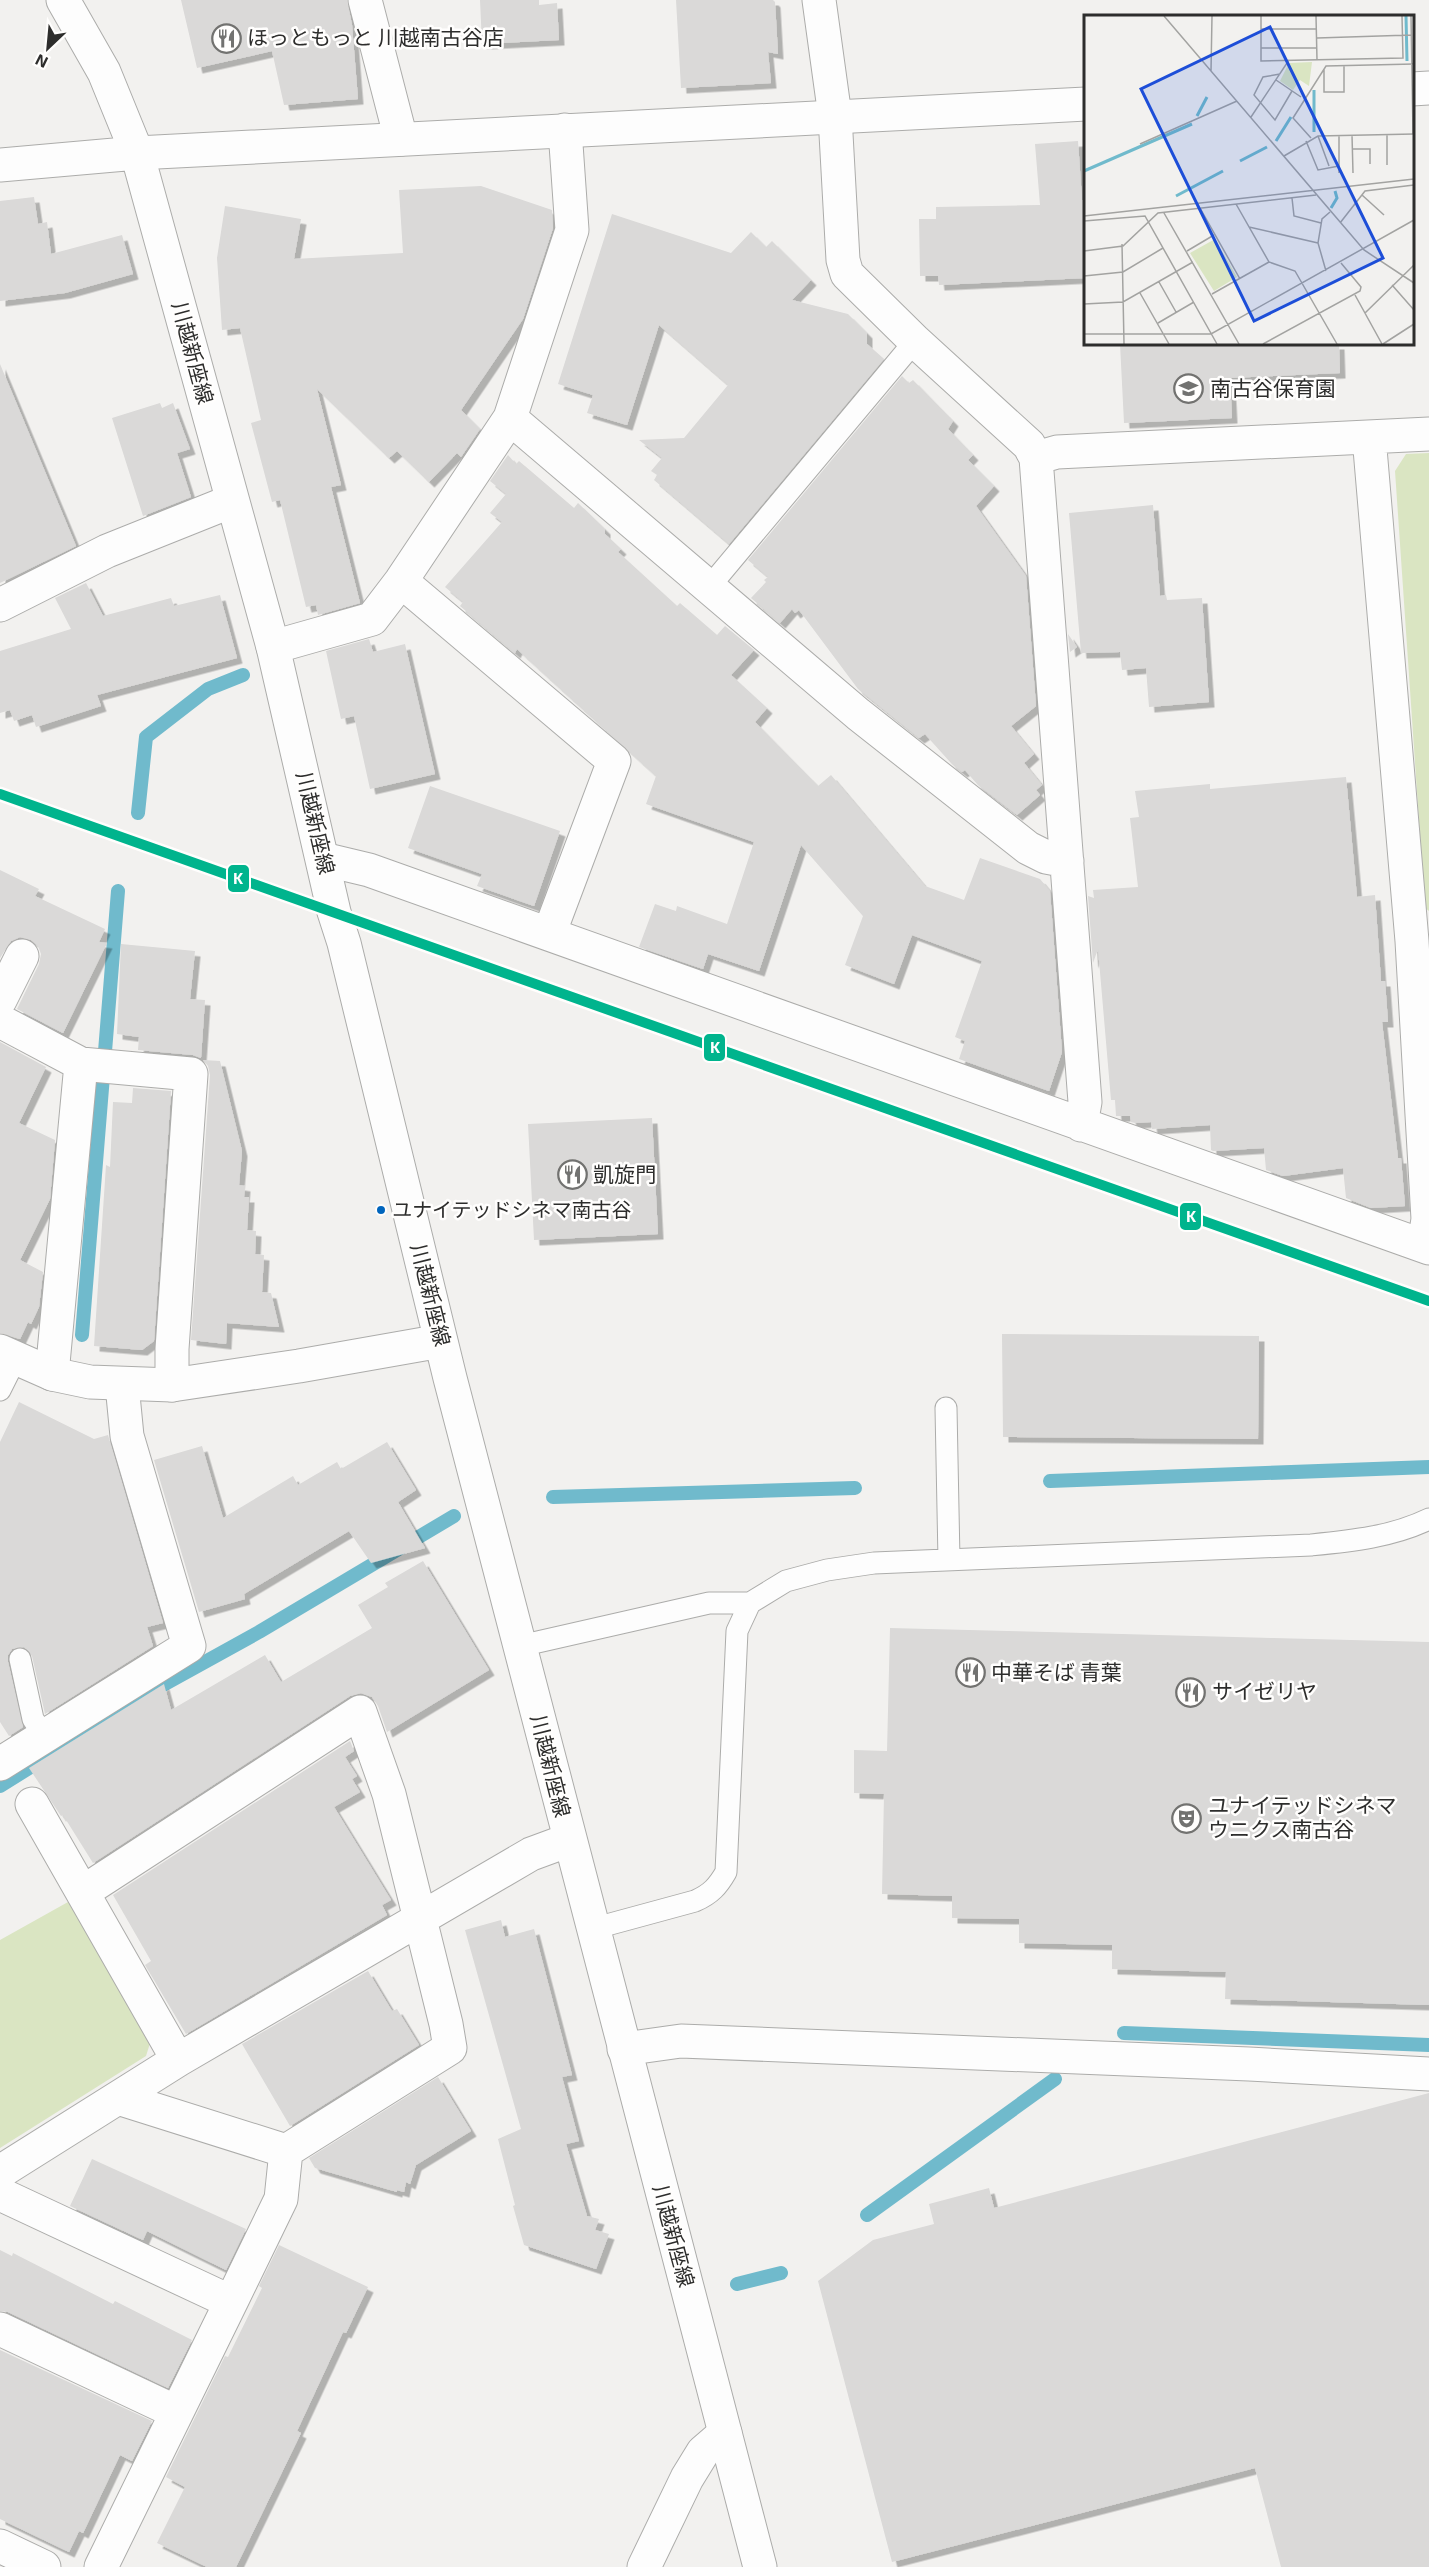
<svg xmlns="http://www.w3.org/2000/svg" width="1429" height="2567" font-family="'Exo 2','Noto Sans JP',sans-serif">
<defs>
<filter id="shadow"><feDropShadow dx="5.5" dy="5.5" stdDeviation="0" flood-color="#0004"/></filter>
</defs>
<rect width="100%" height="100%" fill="#f2f1ef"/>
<!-- green -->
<path fill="#dae5c2" d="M 1429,453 L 1429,911 L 1425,908 L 1395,471 L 1406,454 Z
M 68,1902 L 152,2037 L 146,2056 L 0,2148 L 0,1940 Z"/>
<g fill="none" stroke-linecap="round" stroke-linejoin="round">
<!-- stream -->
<path stroke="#70bacc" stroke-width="14" d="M 138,813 L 146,737 L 208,689 L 243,675
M 82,1335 L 118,891
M 1050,1481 L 1429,1467
M 553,1497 L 855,1488
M 0,1786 L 156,1689 L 259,1632 L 454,1516
M 1124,2033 L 1429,2045
M 867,2215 L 1055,2079
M 737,2284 L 781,2273"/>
</g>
<!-- building -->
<path fill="#dad9d8" filter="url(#shadow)" d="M 181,0 L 347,0 L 352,25 L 358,99 L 284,105 L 272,51 L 197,68 Z
M 480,0 L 539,0 L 539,5 L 557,3 L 559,40 L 482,44 Z
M 676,0 L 773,0 L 775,2 L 778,54 L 768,52 L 771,83 L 681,88 Z
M 1078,141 L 1082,200 L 1086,200 L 1086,278 L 939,285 L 938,276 L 920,276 L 919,219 L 936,219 L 936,207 L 1040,205 L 1035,144 Z
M 481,186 L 552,210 L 553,228 L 523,319 L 461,410 L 480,429 L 461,457 L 457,453 L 429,482 L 397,451 L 389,458 L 317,389 L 341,485 L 331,487 L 360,603 L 318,615 L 316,605 L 306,607 L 280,500 L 272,502 L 251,423 L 261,420 L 240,328 L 222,330 L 217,258 L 225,206 L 301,219 L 294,259 L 403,253 L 399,190 Z
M 34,197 L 38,224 L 47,222 L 51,254 L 122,235 L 133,274 L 65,293 L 0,301 L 0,201 Z
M 612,214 L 731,253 L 751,232 L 766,247 L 772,241 L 811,280 L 792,300 L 848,314 L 867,333 L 867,344 L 884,359 L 729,544 L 654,480 L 657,475 L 651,471 L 662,458 L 639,440 L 684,438 L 728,385 L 659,325 L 627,425 L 587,413 L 593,395 L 558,384 Z
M 1120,344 L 1339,344 L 1340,373 L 1230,378 L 1232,418 L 1124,423 Z
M 0,364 L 76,546 L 0,583 Z
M 902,376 L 909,383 L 913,380 L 953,421 L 948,429 L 973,455 L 968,460 L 994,486 L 976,506 L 1026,576 L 1036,706 L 1011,726 L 1034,754 L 1024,763 L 1042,785 L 1036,790 L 1040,795 L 1017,815 L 978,785 L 965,770 L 962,772 L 952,764 L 925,734 L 919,738 L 858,689 L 799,610 L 795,613 L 792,609 L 780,623 L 751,598 L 766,582 L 764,580 L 768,577 L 748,560 Z
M 160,403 L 162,408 L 173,403 L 190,449 L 177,453 L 191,497 L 143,516 L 112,418 Z
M 508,455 L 516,464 L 519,461 L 574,508 L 578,503 L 605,529 L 605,534 L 621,549 L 618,552 L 677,606 L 680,603 L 717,635 L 725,626 L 754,650 L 731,675 L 767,708 L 755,722 L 818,786 L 831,775 L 925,886 L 964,900 L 980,858 L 1040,879 L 1050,891 L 1062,1052 L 1049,1091 L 959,1059 L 965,1041 L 955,1037 L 982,961 L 912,935 L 894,984 L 845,965 L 863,916 L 801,845 L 759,971 L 708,954 L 703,969 L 639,947 L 655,904 L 676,911 L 677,906 L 727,924 L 754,842 L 646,804 L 656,776 L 517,649 L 515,653 L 460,606 L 463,602 L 445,587 L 502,522 L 490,513 L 506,494 L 490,481 Z
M 1153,505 L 1160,596 L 1166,595 L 1167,600 L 1202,598 L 1209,702 L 1149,707 L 1146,668 L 1122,670 L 1120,652 L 1081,653 L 1069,513 Z
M 86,583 L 103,616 L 171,598 L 174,606 L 220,595 L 237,658 L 97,695 L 101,706 L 36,727 L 32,715 L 14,721 L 10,710 L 0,713 L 0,651 L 71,629 L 55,598 Z
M 1068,634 L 1077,647 L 1070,652 Z
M 369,639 L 373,652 L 405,644 L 435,774 L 370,789 L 354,716 L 341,719 L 326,651 Z
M 1346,777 L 1357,897 L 1375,895 L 1381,981 L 1385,981 L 1388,1022 L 1382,1022 L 1398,1158 L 1401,1158 L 1405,1206 L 1371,1208 L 1346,1198 L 1343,1168 L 1283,1176 L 1266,1170 L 1264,1148 L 1213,1151 L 1211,1150 L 1210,1125 L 1152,1129 L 1151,1122 L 1135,1123 L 1131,1122 L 1130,1116 L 1116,1116 L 1115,1100 L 1111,1100 L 1098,949 L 1093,963 L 1088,896 L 1094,898 L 1093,890 L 1138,887 L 1130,818 L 1139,817 L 1135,791 L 1210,784 L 1210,789 Z
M 430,786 L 560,831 L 534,906 L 477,886 L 482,874 L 408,848 Z
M 0,870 L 39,889 L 35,896 L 105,929 L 99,942 L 107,943 L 63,1033 L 17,1009 L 39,964 L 41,954 L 38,946 L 31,940 L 20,937 L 11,941 L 0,958 Z
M 121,944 L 195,951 L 190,999 L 205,1000 L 201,1058 L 193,1055 L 138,1050 L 139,1037 L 117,1034 Z
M 0,1042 L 46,1067 L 19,1123 L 55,1140 L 50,1199 L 20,1260 L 43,1272 L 39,1307 L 31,1324 L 28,1322 L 20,1339 L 0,1333 Z
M 203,1060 L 220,1061 L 242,1151 L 239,1185 L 245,1186 L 244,1197 L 249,1197 L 247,1230 L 256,1231 L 255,1254 L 264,1255 L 262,1292 L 271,1293 L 279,1327 L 227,1323 L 226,1344 L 191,1340 L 210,1075 L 208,1066 Z
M 133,1088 L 171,1091 L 154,1341 L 142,1350 L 94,1346 L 106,1165 L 110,1167 L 113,1102 L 132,1103 Z
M 652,1118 L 658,1234 L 534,1240 L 528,1124 Z
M 1002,1334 L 1259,1336 L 1258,1439 L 1003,1437 Z
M 19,1402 L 94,1439 L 108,1435 L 163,1623 L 147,1627 L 153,1646 L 45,1714 L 32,1656 L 24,1647 L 12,1649 L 8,1655 L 8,1662 L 23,1727 L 9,1736 L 0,1722 L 0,1442 Z
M 387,1442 L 416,1490 L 398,1502 L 425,1548 L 371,1563 L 349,1531 L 244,1594 L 245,1599 L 199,1612 L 154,1460 L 202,1446 L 223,1518 L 293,1476 L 298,1485 L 337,1462 L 341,1469 Z
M 423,1561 L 489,1670 L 387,1732 L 378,1706 L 372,1697 L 361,1693 L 350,1696 L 93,1863 L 63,1815 L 61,1816 L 29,1768 L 164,1684 L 171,1710 L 265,1655 L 281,1682 L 372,1628 L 358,1605 L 388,1587 L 385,1583 Z
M 890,1628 L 1429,1642 L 1429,2005 L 1225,1999 L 1226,1972 L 1112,1969 L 1112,1945 L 1019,1943 L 1019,1919 L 952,1918 L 952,1896 L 882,1894 L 884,1794 L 854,1793 L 854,1750 L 887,1751 Z
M 350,1741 L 354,1751 L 345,1757 L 357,1776 L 352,1779 L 360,1792 L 334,1807 L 391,1900 L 382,1905 L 387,1915 L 186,2034 L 145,1965 L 151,1961 L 113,1895 Z
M 501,1920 L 505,1937 L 534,1929 L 572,2075 L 562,2077 L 579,2141 L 566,2144 L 587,2216 L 599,2219 L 595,2230 L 609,2234 L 596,2269 L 524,2245 L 513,2206 L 515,2205 L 498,2139 L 521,2129 L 465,1930 Z
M 368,1971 L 392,2011 L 397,2009 L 419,2045 L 290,2126 L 242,2044 Z
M 438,2077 L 471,2131 L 416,2165 L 410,2184 L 406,2182 L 404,2192 L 397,2190 L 397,2192 L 315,2168 L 309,2158 Z
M 1429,2093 L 1429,2567 L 1281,2567 L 1255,2468 L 892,2562 L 818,2281 L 873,2240 L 934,2224 L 929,2204 L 989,2188 L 994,2208 Z
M 92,2159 L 246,2229 L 226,2270 L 147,2231 L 143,2240 L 70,2206 Z
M 279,2245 L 368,2287 L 346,2333 L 343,2332 L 297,2431 L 301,2433 L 236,2567 L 207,2567 L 157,2543 L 185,2487 L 166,2477 L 225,2356 L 228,2357 L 262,2288 L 259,2286 Z
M 0,2250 L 12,2256 L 13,2253 L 113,2304 L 115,2301 L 192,2340 L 168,2388 L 8,2312 L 0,2311 Z
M 0,2350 L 152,2421 L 132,2461 L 120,2455 L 83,2533 L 79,2531 L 69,2552 L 0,2519 Z"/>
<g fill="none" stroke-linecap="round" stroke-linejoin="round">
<defs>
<path id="lane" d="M 710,586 L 915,341
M 0,1390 L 16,1358
M 946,1408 L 949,1560
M 520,1646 L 709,1603 L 750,1603 L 786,1581 L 827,1570 L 874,1563 L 1311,1545 C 1351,1541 1392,1537 1429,1519
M 20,1659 L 33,1719 L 44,1736
M 592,1929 L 695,1901 C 711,1894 718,1886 726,1872 L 737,1631 L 750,1603"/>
<path id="street" d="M 365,0 L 401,139
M 819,0 L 835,116 L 843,260 L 847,274 L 915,341 L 1029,445 L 1036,458 L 1085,1102 L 1081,1125
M 510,418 L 858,714 L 1028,848 L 1046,857 L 1067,861
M 1369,437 L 1412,941 L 1428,1219 L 1424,1246
M 1036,458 L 1057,452 L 1429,434
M 401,581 L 614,761 L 549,934
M 0,605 L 107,551 L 232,501
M 273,647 L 372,619 L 401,581 L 510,418 L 572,230 L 565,130
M 323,859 L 369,870 L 1429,1248
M 0,1000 L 22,956
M 0,1021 L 81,1064 L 191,1074 L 172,1349 L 172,1385
M 52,1374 L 81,1064
M 0,1764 L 189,1646 L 127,1436 L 122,1385
M 32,1804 L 178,2060
M 83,1892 L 360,1712 L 389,1794 L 446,2024 L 450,2048 L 286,2151 L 118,2098
M 624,2049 L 681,2041 L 1249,2064 L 1429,2074
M 0,2172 L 178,2060 L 531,1854 L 569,1840
M 0,2194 L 231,2302 L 101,2567
M 231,2302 L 281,2199 L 286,2151
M 0,2329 L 176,2412
M 0,2546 L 44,2567
M 644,2567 L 687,2478 L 703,2452 L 725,2433"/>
<path id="secondary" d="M 63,0 L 104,72 L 137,153 L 273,647 L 334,912 L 344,943 L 450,1378 L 760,2567
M 1412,89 L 1429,88
M 0,165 L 137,153 L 1086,104
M 0,1351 L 52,1374 L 90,1382 L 172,1385 L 299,1366 L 441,1341"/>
</defs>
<!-- lane casing -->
<use href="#lane" stroke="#acacaa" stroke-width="23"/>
<!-- street casing -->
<use href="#street" stroke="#acacaa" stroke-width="35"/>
<!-- secondary casing -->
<use href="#secondary" stroke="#acacaa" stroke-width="35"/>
<!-- lane -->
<use href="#lane" stroke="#fdfdfd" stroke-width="21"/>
<!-- street -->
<use href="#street" stroke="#fdfdfd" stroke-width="33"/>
<!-- secondary -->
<use href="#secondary" stroke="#fdfdfd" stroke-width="33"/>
<defs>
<path id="rail-1" d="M 0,794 L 1429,1301"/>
</defs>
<!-- rail-1 casing -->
<use href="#rail-1" stroke="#fffefd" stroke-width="15"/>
<!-- rail-1 -->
<use href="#rail-1" stroke="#00b48d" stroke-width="10"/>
</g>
<!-- icons -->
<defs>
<symbol id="restaurant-ring" viewBox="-11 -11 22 22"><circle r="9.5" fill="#fffefd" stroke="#727270" stroke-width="1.5"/><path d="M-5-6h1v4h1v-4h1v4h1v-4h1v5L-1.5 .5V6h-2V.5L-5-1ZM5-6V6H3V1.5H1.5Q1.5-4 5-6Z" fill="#727270"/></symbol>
<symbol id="school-ring" viewBox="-11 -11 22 22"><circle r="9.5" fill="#fffefd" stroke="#727270" stroke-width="1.5"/><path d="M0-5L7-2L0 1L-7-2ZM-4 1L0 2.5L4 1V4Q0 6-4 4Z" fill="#727270"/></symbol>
<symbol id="theatre-ring" viewBox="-11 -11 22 22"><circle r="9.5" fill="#fffefd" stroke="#727270" stroke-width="1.5"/><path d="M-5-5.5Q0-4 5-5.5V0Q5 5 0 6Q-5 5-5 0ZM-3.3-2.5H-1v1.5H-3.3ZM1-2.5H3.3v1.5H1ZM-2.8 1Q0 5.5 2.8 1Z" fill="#727270"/></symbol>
</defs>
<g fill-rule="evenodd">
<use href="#restaurant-ring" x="210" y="22" width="33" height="33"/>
<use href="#school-ring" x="1172" y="372" width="33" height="33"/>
<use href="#restaurant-ring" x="556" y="1158" width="33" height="33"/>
<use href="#restaurant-ring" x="954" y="1656" width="33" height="33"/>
<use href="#restaurant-ring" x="1174" y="1676" width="33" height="33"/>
<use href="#theatre-ring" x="1170" y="1802" width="33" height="33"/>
</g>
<!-- markers -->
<circle fill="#0065bd" stroke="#fffefd" stroke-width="2" cx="381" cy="1210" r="5"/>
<g text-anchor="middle" stroke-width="5" stroke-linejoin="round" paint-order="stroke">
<!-- bus labels -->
<g font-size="20" fill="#2d2d2c" stroke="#fffefd" text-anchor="start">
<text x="392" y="1217">ユナイテッドシネマ南古谷</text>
</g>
<!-- poi labels -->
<g font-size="21" fill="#2d2d2c" stroke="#fffefd" text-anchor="start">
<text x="247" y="45">ほっともっと 川越南古谷店</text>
<text x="1210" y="396">南古谷保育園</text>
<text x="593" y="1182">凱旋門</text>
<text x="991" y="1680">中華そば 青葉</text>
<text x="1212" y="1699">サイゼリヤ</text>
<text x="1208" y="1813">ユナイテッドシネマ<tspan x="1208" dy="24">ウニクス南古谷</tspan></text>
</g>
<!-- street labels -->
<g font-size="21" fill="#2d2d2c" stroke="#fffefd">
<text transform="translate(192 353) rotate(75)" y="7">川越新座線</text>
<text transform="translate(315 823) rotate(77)" y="7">川越新座線</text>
<text transform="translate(430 1295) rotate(76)" y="7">川越新座線</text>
<text transform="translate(550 1766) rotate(76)" y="7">川越新座線</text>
<text transform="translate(673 2236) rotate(75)" y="7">川越新座線</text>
</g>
</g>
<!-- overview -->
<g transform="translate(1084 15)">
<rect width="330" height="330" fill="#f2f1ef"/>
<path d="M 228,47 L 225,71 L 216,65 L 209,75 L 196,66 L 205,48 ZM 131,224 L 153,262 L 130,276 L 106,238 Z" fill="#dae5c2"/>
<path fill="none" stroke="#70bacc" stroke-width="3" d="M 322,1 L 323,46M 230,75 L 230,117M 113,101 L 123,82M 192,126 L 207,102M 156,146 L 183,132M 0,156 L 108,109M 92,181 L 139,156M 247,193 L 253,183 L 251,176"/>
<path fill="none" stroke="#a3a3a1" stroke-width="1.5" d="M 80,1 L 280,235 L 330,268M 177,1 L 177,46 L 319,43 L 318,1M 232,1 L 233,45M 327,1 L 329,119M 177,14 L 233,14M 233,23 L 327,20M 177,33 L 233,33M 240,54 L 240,77 L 260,77 L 260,50M 127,56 L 128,1M 196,59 L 179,62 L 170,80 L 191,105 L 208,76M 192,65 L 217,82M 167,102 L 205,45M 303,119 L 303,150M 268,120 L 269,158M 234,121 L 245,151M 227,123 L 209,103 L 242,51 L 330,49M 222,126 L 234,155 L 255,151M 56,129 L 153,86M 268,134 L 286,134 L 286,149M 200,141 L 234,121 L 330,119M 255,158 L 255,121M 278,180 L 300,200M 208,183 L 210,201 L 237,208M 152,189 L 185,247 L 211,256 L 253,329M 116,193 L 156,264M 80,198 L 155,329M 0,201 L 330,164M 0,206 L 61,201 L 133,329M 256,208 L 281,176 L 330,170M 165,212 L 234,228M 38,229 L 40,329M 0,236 L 39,231 L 74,198 L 232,180M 103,236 L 130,220M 242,256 L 234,228 L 238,204 L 246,197M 0,261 L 39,257 L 79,233M 75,267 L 92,297M 308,270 L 330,295M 56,278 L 85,329M 128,279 L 185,247M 271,280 L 298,329M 0,289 L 39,287 L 109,247M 281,298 L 330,250M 74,308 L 110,287M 0,319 L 127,319 L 330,205M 179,329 L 276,276 L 277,272 L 257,248M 299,329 L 330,309"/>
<path fill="#1d4ed8" fill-opacity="0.15" stroke="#1d4ed8" stroke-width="3" d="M 186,12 L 299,243 L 170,306 L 57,74 Z"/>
<rect width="330" height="330" fill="none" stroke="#2d2d2c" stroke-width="3"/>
</g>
<g stroke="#fffefd" stroke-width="2">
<rect x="227" y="864" width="23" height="29" rx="6" fill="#00b48d"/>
<rect x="703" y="1033" width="23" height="29" rx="6" fill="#00b48d"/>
<rect x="1179" y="1202" width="23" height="29" rx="6" fill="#00b48d"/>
</g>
<g font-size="16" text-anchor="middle" font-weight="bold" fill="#fff">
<text x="238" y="884">K</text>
<text x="715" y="1053">K</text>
<text x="1191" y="1222">K</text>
</g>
<!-- north arrow -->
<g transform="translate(48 48) rotate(206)" stroke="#fffefd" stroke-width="4.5" paint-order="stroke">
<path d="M0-4.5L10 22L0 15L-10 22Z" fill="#2d2d2c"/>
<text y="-9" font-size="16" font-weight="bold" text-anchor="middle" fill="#2d2d2c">N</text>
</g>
</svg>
